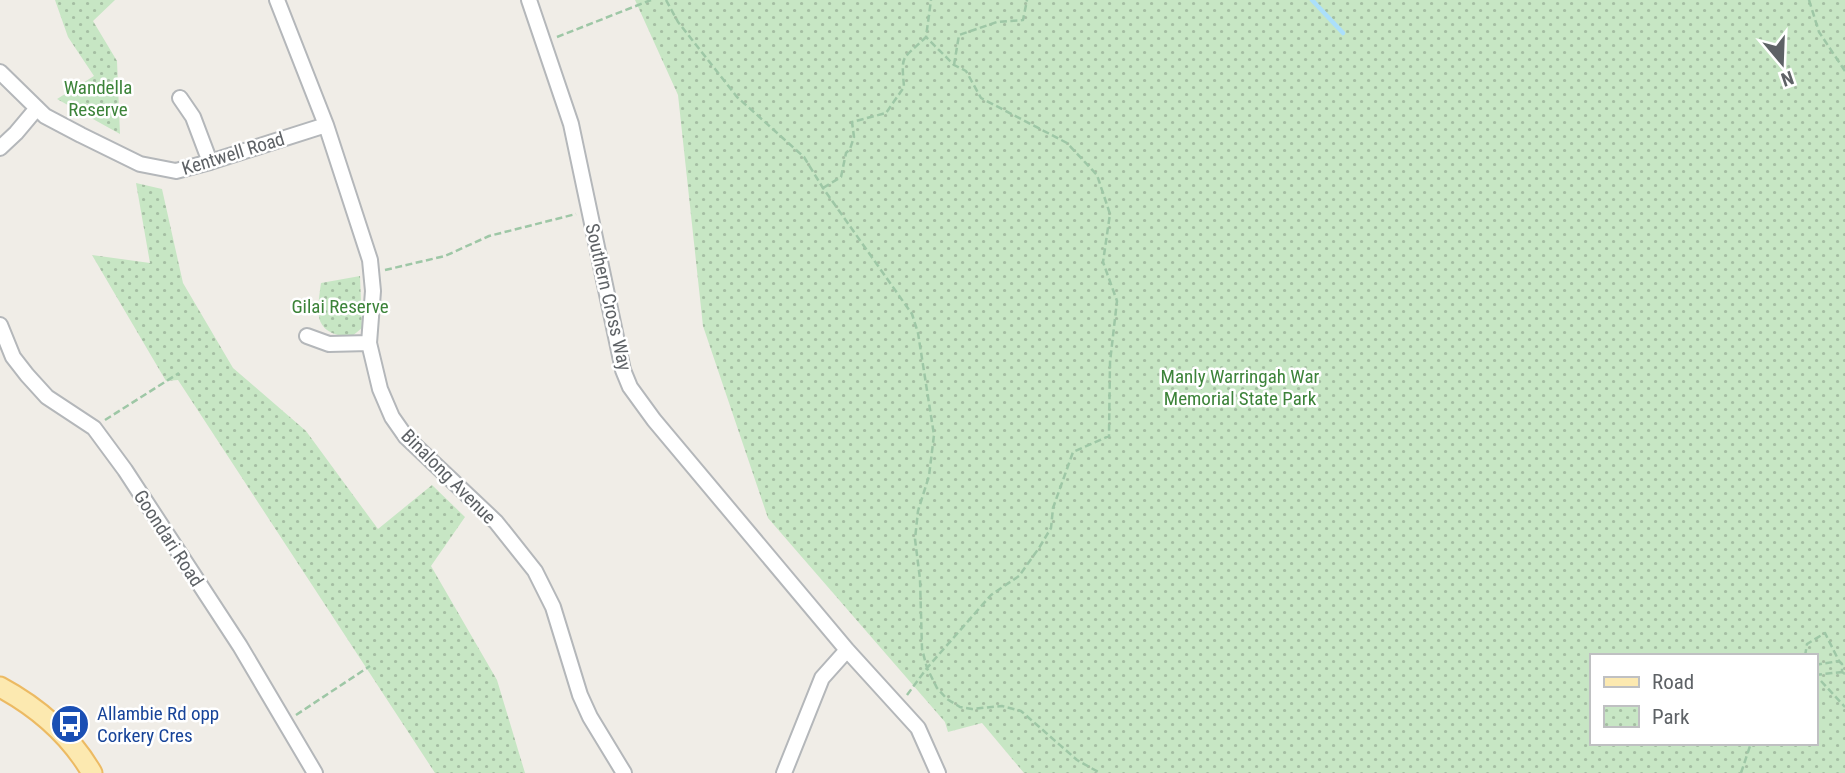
<svg xmlns="http://www.w3.org/2000/svg" width="1845" height="773" font-family="'Roboto Condensed',sans-serif">
<defs>
<pattern id="park-dots" width="8" height="8" patternUnits="userSpaceOnUse" patternTransform="scale(1.75)"><rect width="8" height="8" fill="#c7e6c4"/><path d="M2 2h.1M6 6h.1" fill="none" stroke="#a5bea3" stroke-width="1.8" stroke-linecap="round"/></pattern>
</defs>
<rect width="100%" height="100%" fill="#f0ede7"/>
<!-- park -->
<path fill="url(#park-dots)" fill-rule="evenodd" d="M 55,0 L 115,0 L 93,21 L 117,61 L 120,134 L 57,99 L 94,76 L 68,37 Z
M 635,0 L 1845,0 L 1845,773 L 1024,773 L 982,723 L 948,732 L 945,722 L 768,518 L 703,326 L 678,95 ZM 1591,656 L 1815,656 L 1815,743 L 1591,743 Z
M 136,183 L 162,189 L 183,283 L 233,368 L 306,431 L 378,529 L 432,485 L 465,517 L 431,566 L 497,680 L 525,773 L 435,773 L 178,380 L 166,381 L 92,255 L 150,263 Z
M 360,276 L 362,328 L 351,337 C 312,334 317,313 321,283 Z"/>
<g fill="none" stroke-linecap="round" stroke-linejoin="round">
<!-- stream -->
<path stroke="#abdffb" stroke-width="4.5" d="M 1312,0 L 1343,33"/>
<defs>
<path id="minor" d="M 277,0 L 326,125 L 370,260 L 373,291 L 369,343 L 380,389 L 392,417 L 406,437 L 496,522 L 535,571 L 553,607 L 580,695 L 590,717 L 624,773
M 529,0 L 571,124 L 623,370 L 630,387 L 654,420 L 847,650 L 918,728 L 938,773
M 0,72 L 45,116 L 81,135 L 140,164 L 176,171 L 210,162 L 326,125
M 180,98 L 193,117 L 210,162
M 0,148 L 16,133 L 37,108
M 0,325 L 13,357 L 27,375 L 47,397 L 94,428 L 125,470 L 240,646 L 315,773
M 307,336 L 329,344 L 369,343
M 784,773 L 822,678 L 847,650"/>
<path id="major" d="M 0,687 C 39,708 70,735 92,773"/>
</defs>
<!-- minor casing -->
<use href="#minor" stroke="#b4b7ba" stroke-width="18"/>
<!-- major casing -->
<use href="#major" stroke="#ecba63" stroke-width="23"/>
<!-- path -->
<path stroke="#9ec7a6" stroke-width="2.5" stroke-dasharray="7 3.5" stroke-linecap="butt" d="M 666,0 L 678,22 L 737,97 L 804,157 L 823,188 L 912,314 L 918,333 L 934,435 L 929,476 L 918,511 L 915,539 L 920,579 L 922,649 L 927,668 L 937,688 L 947,699 L 960,707 L 972,709 L 1002,706 L 1021,711 L 1077,760 L 1100,773
M 1809,0 L 1819,32 L 1845,71
M 557,37 L 651,0
M 954,65 L 959,35 L 997,22 L 1023,20 L 1027,0
M 823,188 L 841,177 L 846,153 L 850,149 L 854,137 L 852,122 L 886,113 L 904,87 C 901,52 902,61 926,37 L 931,0
M 385,270 L 445,256 L 489,236 L 576,214
M 105,420 L 179,373
M 1805,656 L 1807,644 L 1825,633 L 1839,661 L 1842,664 L 1842,672 L 1845,674
M 1815,665 L 1839,661
M 1815,675 L 1842,672
M 1821,681 L 1845,707
M 907,695 L 927,668 L 991,595 L 1019,576 L 1039,548 L 1051,528 L 1053,508 L 1073,452 L 1109,436 L 1110,362 L 1117,301 L 1103,262 L 1110,214 L 1097,175 L 1067,143 L 981,98 L 966,71 L 954,65 L 926,37
M 296,715 L 370,666
M 1741,773 L 1751,743"/>
<!-- minor -->
<use href="#minor" stroke="#fff" stroke-width="14"/>
<!-- major -->
<use href="#major" stroke="#fce9b0" stroke-width="19"/>
</g>
<!-- icons -->
<defs>
<symbol id="bus-disc" viewBox="-11 -11 22 22"><circle r="9.5" fill="#1a4fb4" stroke="#fff"/><path d="M-5-6H5V4H4V6H2V4H-2V6H-4V4H-5ZM-3.5-4V0h7V-4ZM-3.5 1.2v1.5H-2V1.2ZM2 1.2v1.5H3.5V1.2Z" fill="#fff"/></symbol>
</defs>
<g fill-rule="evenodd">
<use href="#bus-disc" x="48" y="702" width="44" height="44"/>
</g>
<g text-anchor="middle" stroke-width="5" stroke-linejoin="round" paint-order="stroke">
<!-- park labels -->
<g font-size="19" fill="#3c8339" stroke="#fff">
<text x="98" y="94">Wandella<tspan x="98" dy="22">Reserve</tspan></text>
<text x="340" y="313">Gilai Reserve</text>
<text x="1240" y="383">Manly Warringah War<tspan x="1240" dy="22">Memorial State Park</tspan></text>
</g>
<!-- street labels -->
<g font-size="19" fill="#5e6266" stroke="#fff">
<text transform="translate(233 153) rotate(-17)" y="7">Kentwell Road</text>
<text transform="translate(609 297) rotate(77)" y="7">Southern Cross Way</text>
<text transform="translate(449 476) rotate(45)" y="7">Binalong Avenue</text>
<text transform="translate(169 538) rotate(57)" y="7">Goondari Road</text>
</g>
<!-- transit labels -->
<g font-size="19" fill="#164399" stroke="#fff" text-anchor="start">
<text x="97" y="720">Allambie Rd opp<tspan x="97" dy="22">Corkery Cres</tspan></text>
</g>
</g>
<!-- legend -->
<rect x="1590" y="654" width="228" height="91" fill="#ffffff" stroke="#bfc0c2" stroke-width="2"/>
<rect x="1604" y="677" width="35" height="10" fill="#fce9b0" stroke="#bfc0c2" stroke-width="2"/>
<text x="1652" y="689" font-size="21" fill="#5e6266">Road</text>
<rect x="1604" y="706" width="35" height="21" fill="url(#park-dots)" stroke="#bfc0c2" stroke-width="2"/>
<text x="1652" y="724" font-size="21" fill="#5e6266">Park</text>
<!-- north arrow -->
<g transform="translate(1782 63) rotate(161)" stroke="#ffffff" stroke-width="5" paint-order="stroke">
<path d="M0-5L12 26L0 18L-12 26Z" fill="#5e6266"/>
<text y="-10" font-size="19" font-weight="bold" text-anchor="middle" fill="#5e6266">N</text>
</g>
</svg>
